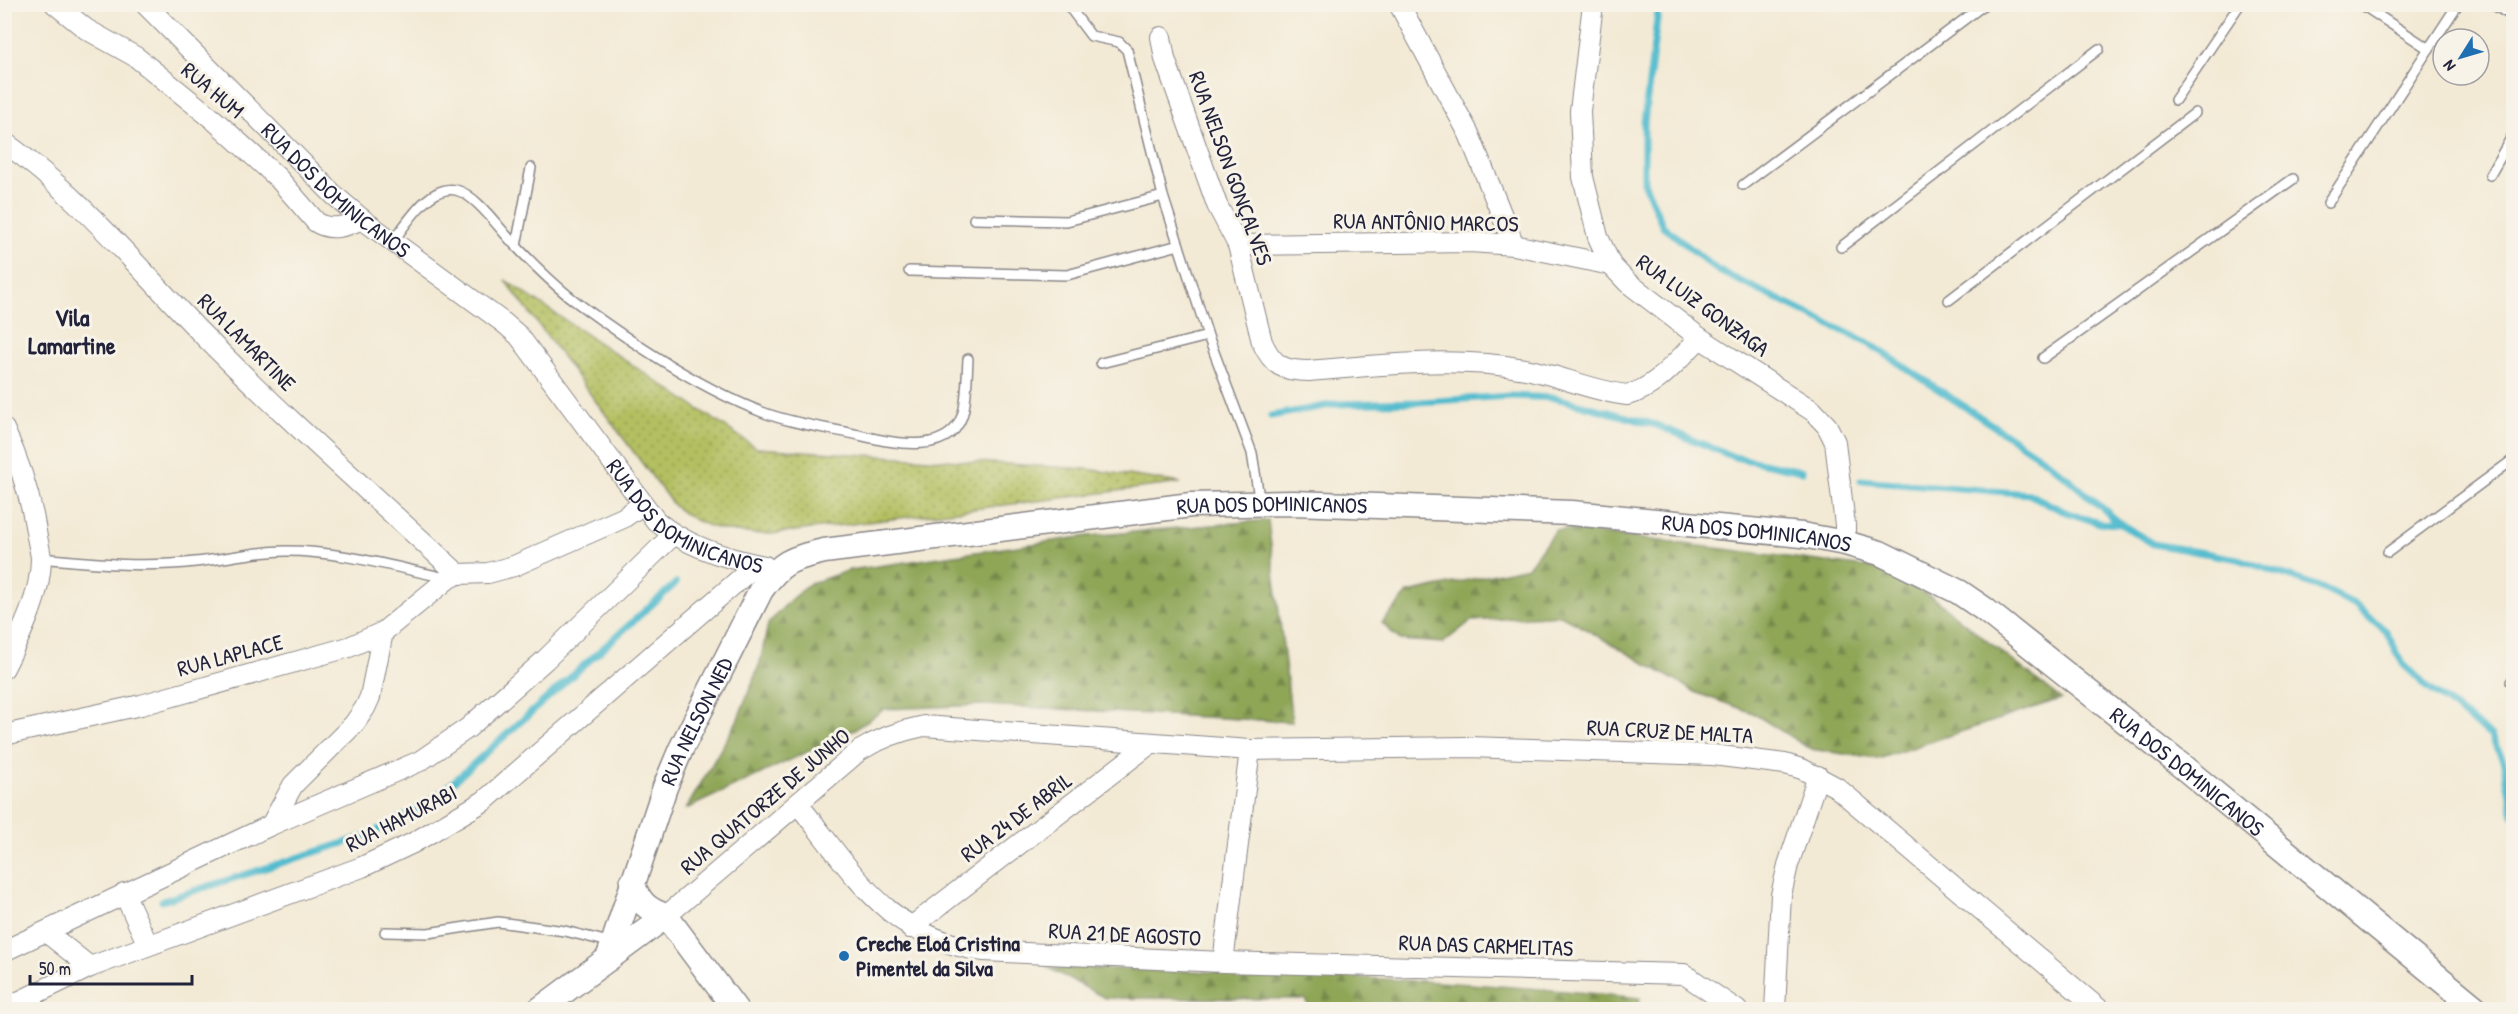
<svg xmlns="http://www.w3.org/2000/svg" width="2518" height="1014" font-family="'Patrick Hand',sans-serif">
<defs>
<pattern id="grass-dots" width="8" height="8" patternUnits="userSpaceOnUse" patternTransform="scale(1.5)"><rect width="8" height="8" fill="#b3bf61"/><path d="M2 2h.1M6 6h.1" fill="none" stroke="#919b51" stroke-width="1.8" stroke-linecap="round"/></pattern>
<pattern id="forest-firs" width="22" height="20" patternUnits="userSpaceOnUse" patternTransform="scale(1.5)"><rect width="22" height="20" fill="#8ea657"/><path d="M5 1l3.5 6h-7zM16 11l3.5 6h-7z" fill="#748749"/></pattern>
</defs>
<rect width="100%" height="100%" fill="#f7f3e8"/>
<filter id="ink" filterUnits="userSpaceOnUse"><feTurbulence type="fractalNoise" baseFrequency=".0167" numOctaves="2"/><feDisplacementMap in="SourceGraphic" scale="12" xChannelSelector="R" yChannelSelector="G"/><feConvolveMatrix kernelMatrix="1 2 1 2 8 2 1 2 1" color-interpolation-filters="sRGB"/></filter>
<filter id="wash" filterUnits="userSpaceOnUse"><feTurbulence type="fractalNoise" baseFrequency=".008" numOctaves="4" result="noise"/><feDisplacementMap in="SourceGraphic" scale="24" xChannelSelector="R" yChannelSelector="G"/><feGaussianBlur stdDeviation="1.35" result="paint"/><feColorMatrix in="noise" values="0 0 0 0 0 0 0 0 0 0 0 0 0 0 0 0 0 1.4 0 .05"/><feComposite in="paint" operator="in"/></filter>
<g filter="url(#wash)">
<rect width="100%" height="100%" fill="#f3ead5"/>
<!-- grass -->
<path fill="url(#grass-dots)" stroke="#6a704e" stroke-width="1.5" d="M 505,280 L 757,448 L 1087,469 L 1181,483 L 771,534 C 735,534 702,530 674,506 Z"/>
<!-- forest -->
<path fill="url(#forest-firs)" stroke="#586449" stroke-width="1.5" d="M 1268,520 L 1292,722 L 984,705 L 885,709 L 854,730 L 686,809 L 737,721 L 760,663 L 768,624 L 789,601 L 809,584 L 850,570 L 1088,536 Z
M 1555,530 L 1573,530 L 1874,568 L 1933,598 L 2061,699 L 1878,759 L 1810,749 L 1753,713 L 1697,693 L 1561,615 L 1471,621 L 1443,643 L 1400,640 L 1382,623 L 1408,593 L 1528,567 Z
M 1047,967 C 1245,972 1443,978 1640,998 L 1638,1010 L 1310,1009 L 1305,999 L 1105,998 Z"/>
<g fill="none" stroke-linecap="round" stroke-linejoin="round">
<!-- stream -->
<path stroke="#51bbce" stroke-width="7" d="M 1659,4 L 1644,122 L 1644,182 L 1663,226 L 1717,270 L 1870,344 L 2051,464 L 2121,524 L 2153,544 L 2238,559 L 2317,586 L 2354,604 L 2386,631 L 2403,664 L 2427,687 L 2491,736 L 2503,760 L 2514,816
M 1271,416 L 1336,404 L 1420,402 L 1510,396 L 1556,398 L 1656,425 L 1734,457 L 1802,471
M 1861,480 L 2029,494 L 2063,511 L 2099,523 L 2121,524
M 162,901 L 366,836 L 412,813 L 442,792 L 676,583"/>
</g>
</g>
<g filter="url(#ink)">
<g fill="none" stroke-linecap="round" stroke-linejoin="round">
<defs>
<path id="service" d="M 1067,4 L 1091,36 L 1119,42 L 1127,50 L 1163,196 L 1208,336 L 1252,453 L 1260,504
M 2361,4 L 2429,49
M 2492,4 L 2514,17
M 2175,100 L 2240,4
M 2490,175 L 2514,133
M 1743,185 L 1985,4
M 2328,203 L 2458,4
M 974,219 L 1067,221 L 1163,196
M 392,242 C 407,224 429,184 456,190 C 477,195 500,230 515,245 C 533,264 554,285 575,301 C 629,341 700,388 762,412 C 793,424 828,428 859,435 C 893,443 954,458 964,409 C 967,393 967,376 968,359
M 516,246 L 531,168
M 1841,247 L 2099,49
M 909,271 L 1067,275 L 1179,245
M 1949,300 L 2195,113
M 2043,358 L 2293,179
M 1101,363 L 1208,336
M 2388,552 L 2514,459
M 41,558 C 92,563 144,568 195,562 C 225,559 256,551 286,551 C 341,551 393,567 447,578
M 2511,682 L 2514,680
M 385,932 L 428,933 L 498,922 L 565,931 L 613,943"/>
<g id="minor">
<path d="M 55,4 L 86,29 L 136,57 L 214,120 L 278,178 L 316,222 C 331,232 347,226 362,219"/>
<path id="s1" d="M 145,4 L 335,196 L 362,219 L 504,323 L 519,336 L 656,521 C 686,546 727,559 765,566"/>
<path d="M 1399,4 L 1469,134 L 1514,245"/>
<path d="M 1593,4 L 1580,111 L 1583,177 L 1598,237 L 1611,265 L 1627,282 L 1700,338 L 1813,411 L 1827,426 L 1835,442 L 1845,525 L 1845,543"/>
<path d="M 1161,37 L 1165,59 L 1217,205 L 1238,245 L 1262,342 C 1273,366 1283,371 1309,371 C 1381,365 1453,356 1525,369 C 1559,375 1592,391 1627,395 C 1656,389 1679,358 1700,338"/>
<path d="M 4,142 C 80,196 139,269 203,335 C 285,418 373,495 458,574"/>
<path d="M 1238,245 L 1470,242 L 1514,245 L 1611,265"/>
<path d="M 4,429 C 20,463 30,494 36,531 C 37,539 40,549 41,558 C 41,596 21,634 4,668"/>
<path d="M 4,735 L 141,705 L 349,647 L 383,632 L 449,578 L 458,574 L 488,573 L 514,566 L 623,518 L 642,505"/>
<path d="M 798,804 C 855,874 886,937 984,951 L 1223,962 L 1684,974 L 1737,1010"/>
<path d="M 271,825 L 293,785 L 354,724 L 365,708 L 370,697 L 383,632"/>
<path d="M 124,893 L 148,945"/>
<path d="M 666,916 L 859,751 C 880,738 899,731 924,726 L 1250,750 L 1468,747 L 1713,755 L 1785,764 L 1802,769 L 1836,787 L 2100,1010"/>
<path d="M 910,928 L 1151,743"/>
<path d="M 46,932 L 90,967"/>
<path d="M 4,951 L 271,825 L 420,761 L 468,728 L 545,660 L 673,535"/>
<path d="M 1223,962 L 1250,750"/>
<path d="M 4,1009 L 90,967 L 362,867 L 413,843 L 484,801 L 756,565"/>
<path d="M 1775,1010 L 1781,895 L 1788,865 L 1818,776"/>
</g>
<g id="tertiary">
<path d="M 632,883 C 639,902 647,910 666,916"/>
<path d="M 666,916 L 736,1010"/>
<path id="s2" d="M 608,959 L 665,787 L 681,749 L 761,590 C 782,561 790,559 824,551 L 1191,505 L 1293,503 L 1572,513 L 1802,535 L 1845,543 L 1880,553 L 1959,592 L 1984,609 L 2183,767 L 2478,1010"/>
<path d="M 539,1010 L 666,916"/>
</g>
</defs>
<!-- service casing -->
<use href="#service" stroke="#8a8688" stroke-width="12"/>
<!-- minor casing -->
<use href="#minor" stroke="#8a8688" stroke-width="22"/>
<!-- tertiary casing -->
<use href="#tertiary" stroke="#8a8688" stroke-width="27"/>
<!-- service -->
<use href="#service" stroke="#fff" stroke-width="9"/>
<!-- minor -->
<use href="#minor" stroke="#fff" stroke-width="20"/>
<!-- tertiary -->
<use href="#tertiary" stroke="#fff" stroke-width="24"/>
</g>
</g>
<!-- markers -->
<circle fill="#1f6fb2" stroke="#f7f3e8" stroke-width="2" cx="844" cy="956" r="6"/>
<g text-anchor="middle" stroke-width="6" stroke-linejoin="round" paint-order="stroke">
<!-- street labels -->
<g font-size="22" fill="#22223b" stroke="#f7f3e8">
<text transform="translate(213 90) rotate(40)" y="8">RUA HUM</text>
<text transform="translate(1231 168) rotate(70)" y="8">RUA NELSON GONÇALVES</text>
<text dy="8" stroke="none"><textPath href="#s1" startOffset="267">RUA DOS DOMINICANOS</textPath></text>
<text transform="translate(1426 222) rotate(1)" y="8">RUA ANTÔNIO MARCOS</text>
<text transform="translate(1703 305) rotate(36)" y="8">RUA LUIZ GONZAGA</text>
<text transform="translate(247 342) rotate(45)" y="8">RUA LAMARTINE</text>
<text dy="8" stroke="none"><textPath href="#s2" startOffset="928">RUA DOS DOMINICANOS</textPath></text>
<text dy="8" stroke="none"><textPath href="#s1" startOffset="753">RUA DOS DOMINICANOS</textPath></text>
<text dy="8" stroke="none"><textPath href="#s2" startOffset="1414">RUA DOS DOMINICANOS</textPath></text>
<text transform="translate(230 655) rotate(-15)" y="8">RUA LAPLACE</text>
<text dy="8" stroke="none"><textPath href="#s2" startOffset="254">RUA NELSON NED</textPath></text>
<text transform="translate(1670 731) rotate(3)" y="8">RUA CRUZ DE MALTA</text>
<text dy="8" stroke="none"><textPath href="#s2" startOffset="1918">RUA DOS DOMINICANOS</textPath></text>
<text transform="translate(765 801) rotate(-40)" y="8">RUA QUATORZE DE JUNHO</text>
<text transform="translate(1016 817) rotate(-37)" y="8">RUA 24 DE ABRIL</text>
<text transform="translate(401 818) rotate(-27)" y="8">RUA HAMURABI</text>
<text transform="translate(1125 934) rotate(3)" y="8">RUA 21 DE AGOSTO</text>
<text transform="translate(1486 945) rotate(2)" y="8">RUA DAS CARMELITAS</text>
</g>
<!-- poi labels -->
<g font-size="22" font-weight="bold" fill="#22223b" stroke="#f7f3e8" text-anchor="start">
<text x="856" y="951">Creche Eloá Cristina<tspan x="856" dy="25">Pimentel da Silva</tspan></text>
</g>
<!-- neighbourhood labels -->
<g font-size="24" font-weight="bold" fill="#22223b" stroke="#f7f3e8">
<text x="72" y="326">Vila<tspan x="72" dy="28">Lamartine</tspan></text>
</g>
</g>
<!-- margin -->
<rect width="2518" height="1014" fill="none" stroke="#f7f3e8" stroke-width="24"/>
<!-- north arrow -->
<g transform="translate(2461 57) rotate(233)"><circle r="28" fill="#f7f3e8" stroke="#a29fa3" stroke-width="1.5"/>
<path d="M0-4.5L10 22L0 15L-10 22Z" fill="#1f6fb2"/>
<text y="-9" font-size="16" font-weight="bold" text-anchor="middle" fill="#22223b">N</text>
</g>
<!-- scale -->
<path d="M30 975v9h162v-9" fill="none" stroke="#22223b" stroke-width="3"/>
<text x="39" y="975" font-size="18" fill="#22223b" stroke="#f7f3e8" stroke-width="4.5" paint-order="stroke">50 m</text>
</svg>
